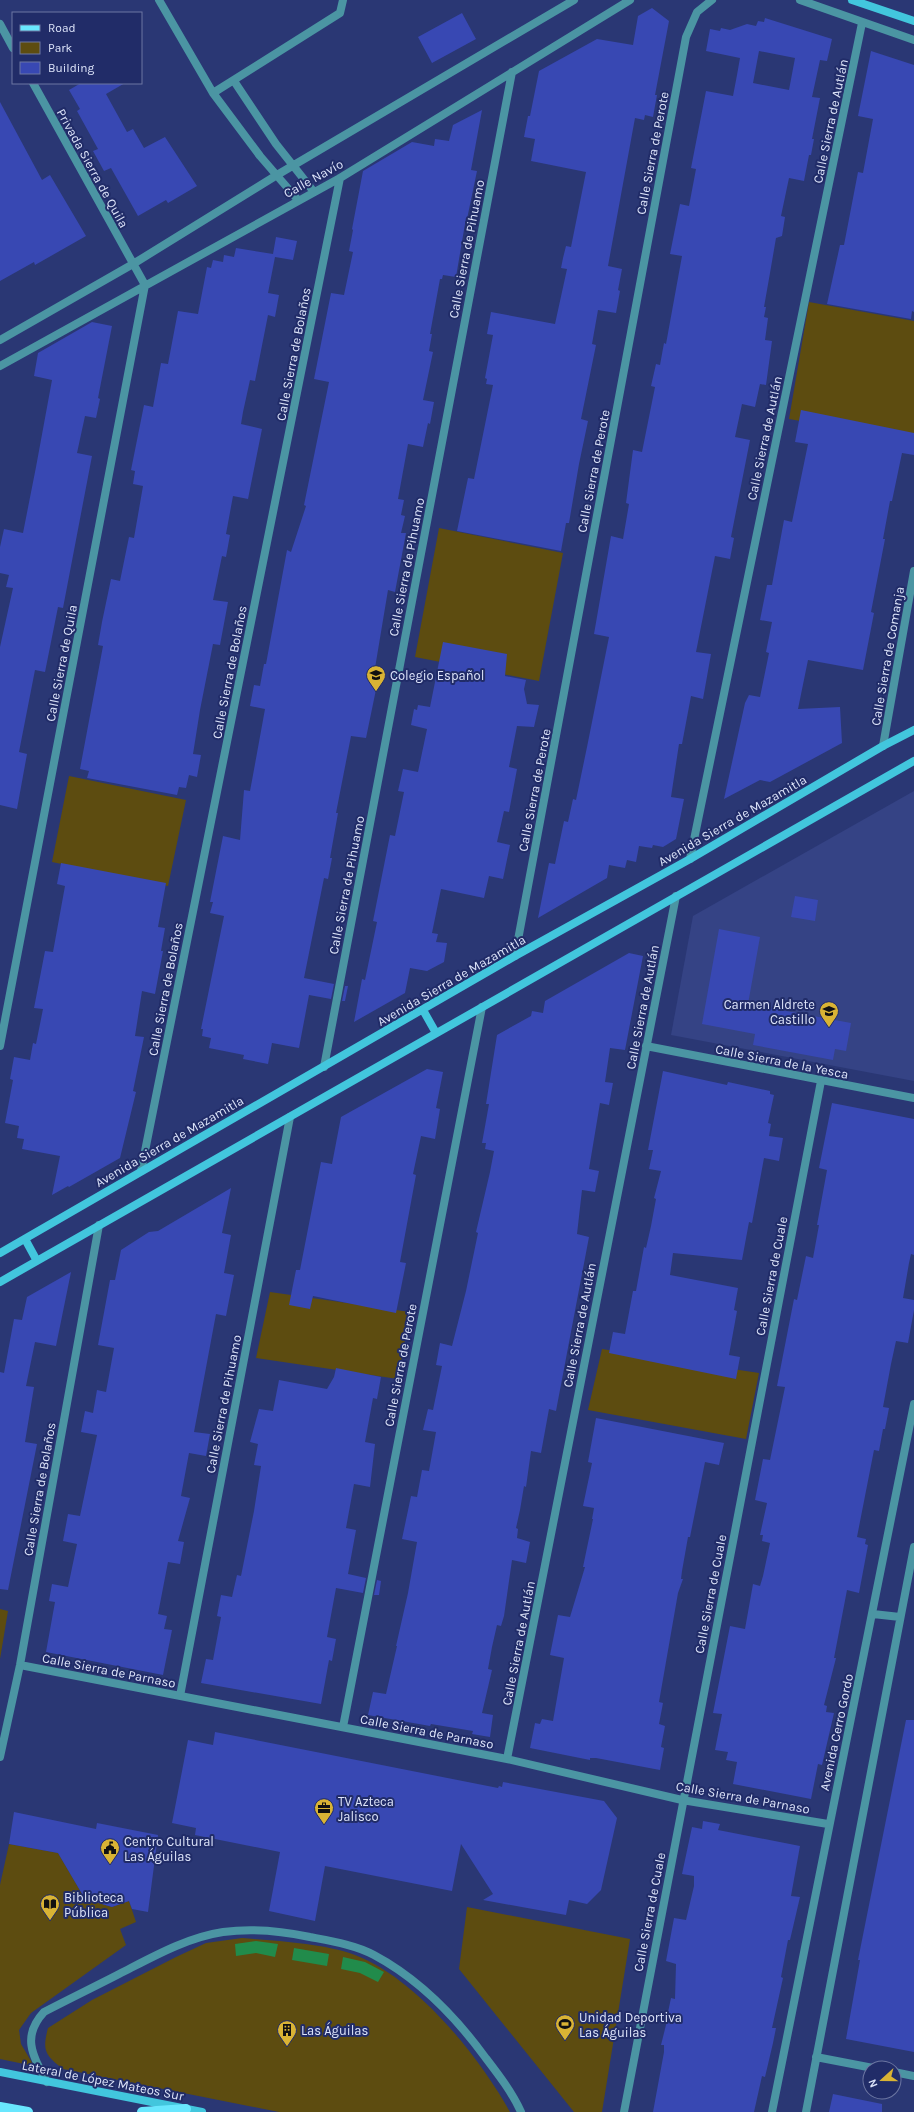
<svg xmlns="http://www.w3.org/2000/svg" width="914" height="2112" font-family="Karla,sans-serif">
<rect width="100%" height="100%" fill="#2a3774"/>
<!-- built -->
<path fill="#354385" d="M 914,791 L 914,1081 L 671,1035 L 693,916 Z"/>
<!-- green -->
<path fill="#5d4c10" d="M 809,302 L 914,321 L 914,441 L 789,419 Z
M 439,528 L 563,553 L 539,681 L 415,657 Z
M 69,776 L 186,800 L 168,886 L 52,862 Z
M 270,1292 L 410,1312 L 398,1379 L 256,1358 Z
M 602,1349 L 759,1373 L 746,1439 L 588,1410 Z
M 0,1609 L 8,1611 L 0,1659 Z
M 9,1844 L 58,1853 L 85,1899 L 112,1907 L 129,1901 L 136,1922 L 120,1929 L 126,1945 L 31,2013 L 19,2030 L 21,2044 L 34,2066 L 0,2059 L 0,1885 Z
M 467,1907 L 630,1939 L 602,2112 L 574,2112 L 459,1969 Z
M 242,1938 C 276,1941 323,1943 355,1955 C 416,1978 479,2056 510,2112 L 279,2112 L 63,2069 C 45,2055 42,2051 48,2028 L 92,2000 L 176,1957 L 206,1943 Z"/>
<!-- water -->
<path fill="#218b4b" d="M 256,1941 L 278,1944 L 275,1957 L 256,1953 L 236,1956 L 235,1944 Z
M 294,1948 L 329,1954 L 327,1966 L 292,1960 Z
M 343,1957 L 365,1962 L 384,1972 L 378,1982 L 360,1973 L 341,1969 Z"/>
<!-- building -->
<path fill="#3848b3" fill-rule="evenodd" d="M 652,8 L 669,21 L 655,95 L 657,95 L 653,117 L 645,115 L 644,120 L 635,118 L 608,266 L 622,269 L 618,290 L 620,291 L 616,313 L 598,310 L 592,344 L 596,345 L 581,419 L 588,421 L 579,464 L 569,523 L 566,523 L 561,551 L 457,531 L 468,478 L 474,479 L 493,385 L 486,384 L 487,379 L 485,378 L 493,335 L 487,334 L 491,312 L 555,324 L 567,269 L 561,268 L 563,258 L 566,246 L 571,247 L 586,172 L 531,161 L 535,139 L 524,137 L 528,116 L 530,116 L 539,71 L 597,39 L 633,45 L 638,16 Z
M 462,13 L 476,39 L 432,63 L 418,37 Z
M 765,18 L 832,39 L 827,61 L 820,60 L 812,97 L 820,98 L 812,139 L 814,139 L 811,155 L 809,155 L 804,181 L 789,178 L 781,216 L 785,217 L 782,236 L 776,238 L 770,273 L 764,307 L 766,307 L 764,317 L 768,318 L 765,340 L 772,341 L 766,385 L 760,384 L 755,407 L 742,404 L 735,437 L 750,440 L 731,537 L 734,538 L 730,559 L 715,556 L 696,652 L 711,654 L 703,699 L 691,696 L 682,744 L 679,744 L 671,797 L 684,799 L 676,839 L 663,847 L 653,845 L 652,848 L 639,846 L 636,862 L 627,860 L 625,868 L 609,865 L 607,878 L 538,918 L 549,863 L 555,864 L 564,821 L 568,822 L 573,799 L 576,800 L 587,747 L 609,637 L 594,634 L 611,536 L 623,539 L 629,504 L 626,503 L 633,450 L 642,452 L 655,387 L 651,386 L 656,364 L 660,365 L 664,343 L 666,344 L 682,256 L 670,254 L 680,204 L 689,206 L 696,169 L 691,168 L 706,91 L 733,96 L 737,75 L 740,58 L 706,51 L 710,29 L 720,31 L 721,28 L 730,30 L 747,24 L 756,26 L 758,21 L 764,22 ZM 759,51 L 795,58 L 789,90 L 753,83 Z
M 871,51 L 914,65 L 914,312 L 912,311 L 911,319 L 827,304 L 840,245 L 844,245 L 858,172 L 863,173 L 873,119 L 858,116 Z
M 81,83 L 125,83 L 106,94 L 127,132 L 133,129 L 144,148 L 165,137 L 197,186 L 168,203 L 166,200 L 138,216 L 111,168 L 104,171 L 93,151 L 98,149 L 77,111 L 80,109 L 69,90 Z
M 0,102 L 42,180 L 50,175 L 86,236 L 35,265 L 34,262 L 0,281 Z
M 482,110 L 471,170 L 477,171 L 467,219 L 466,218 L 456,277 L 443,275 L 442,279 L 440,279 L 430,334 L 432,334 L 429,351 L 433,352 L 423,400 L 434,402 L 430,424 L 428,423 L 423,447 L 408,444 L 398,499 L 404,500 L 401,515 L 405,516 L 401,533 L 406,533 L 395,592 L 388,590 L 374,674 L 379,675 L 366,738 L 351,736 L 336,813 L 338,813 L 330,858 L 332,858 L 328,879 L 324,878 L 304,978 L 334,984 L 331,999 L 309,995 L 299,1048 L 272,1043 L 268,1064 L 243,1059 L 244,1055 L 209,1048 L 211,1038 L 202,1036 L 203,1029 L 201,1029 L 224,916 L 210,913 L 213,902 L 210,902 L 223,836 L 240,840 L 244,790 L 250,791 L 253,775 L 265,709 L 250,706 L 254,685 L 260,686 L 264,664 L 266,664 L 287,550 L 291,552 L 306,506 L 304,505 L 329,382 L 314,379 L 331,293 L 344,295 L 353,252 L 349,251 L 353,230 L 352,229 L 363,171 L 412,142 L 434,146 L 435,139 L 449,141 L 453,125 Z
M 276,237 L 297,241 L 293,260 L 275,257 L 268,293 L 279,295 L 275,317 L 268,315 L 255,381 L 250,380 L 243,412 L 241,424 L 262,429 L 248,499 L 233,496 L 226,534 L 230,535 L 226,557 L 222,556 L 213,600 L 228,602 L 220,645 L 213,644 L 200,710 L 193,754 L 201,755 L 197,777 L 189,775 L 186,788 L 179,787 L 177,795 L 87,778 L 89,771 L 80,769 L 103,646 L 98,645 L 102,622 L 111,579 L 120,581 L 129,537 L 134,538 L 143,486 L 133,484 L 135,471 L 131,470 L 144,405 L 153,407 L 161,363 L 168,364 L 178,311 L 198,314 L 207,267 L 211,268 L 213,260 L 223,262 L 224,255 L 234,257 L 236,248 L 273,254 Z
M 92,322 L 112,326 L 98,398 L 100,399 L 96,418 L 85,416 L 77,453 L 92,456 L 63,608 L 58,607 L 45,672 L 35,670 L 19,752 L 27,754 L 17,809 L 0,805 L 0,647 L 13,588 L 6,587 L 9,575 L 0,573 L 0,547 L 4,529 L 23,533 L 36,467 L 52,380 L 34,376 L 38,353 Z
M 801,410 L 914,433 L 914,455 L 902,453 L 892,501 L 890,501 L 883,539 L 885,539 L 871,612 L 874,613 L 863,670 L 808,660 L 798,709 L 840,707 L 842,743 L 770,782 L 760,780 L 724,799 L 745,703 L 749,695 L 760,697 L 769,653 L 766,652 L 772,622 L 760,620 L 767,585 L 772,585 L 784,520 L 792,522 L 801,478 L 808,444 L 795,442 Z
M 443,642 L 507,654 L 505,676 L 526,680 L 524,689 L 527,704 L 539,705 L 534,727 L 517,726 L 509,767 L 517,769 L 509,812 L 504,811 L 497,842 L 510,845 L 503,879 L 489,876 L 484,898 L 441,889 L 432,933 L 438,934 L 436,942 L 447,943 L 444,962 L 427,971 L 410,968 L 405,993 L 354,1022 L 362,979 L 365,980 L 377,922 L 373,921 L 390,835 L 395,836 L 404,792 L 398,791 L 403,769 L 418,772 L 427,729 L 411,725 L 414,709 L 417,710 L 418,705 L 430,707 Z
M 61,863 L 166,883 L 158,927 L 165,928 L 161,951 L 163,951 L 155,994 L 142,991 L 135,1036 L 144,1037 L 133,1091 L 136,1092 L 120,1158 L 69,1187 L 68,1186 L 52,1195 L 60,1156 L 22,1149 L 24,1139 L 17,1138 L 19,1126 L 5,1123 L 13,1080 L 10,1079 L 14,1057 L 30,1060 L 33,1043 L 36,1044 L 43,1009 L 34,1008 L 45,951 L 53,952 L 65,886 L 57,884 Z
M 795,896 L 818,900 L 815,921 L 791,917 Z
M 719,929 L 760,937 L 748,1004 L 851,1023 L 846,1051 L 835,1049 L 833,1060 L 753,1045 L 755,1034 L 702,1024 Z
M 629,953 L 643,956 L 625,1050 L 610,1048 L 605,1082 L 613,1083 L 609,1105 L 600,1103 L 589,1169 L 599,1171 L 595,1192 L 582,1190 L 577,1234 L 589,1237 L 556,1411 L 549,1409 L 541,1453 L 531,1451 L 526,1487 L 524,1486 L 520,1510 L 516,1528 L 518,1529 L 517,1538 L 530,1542 L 526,1563 L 512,1560 L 504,1616 L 501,1626 L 497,1625 L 492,1647 L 488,1669 L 492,1670 L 482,1713 L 493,1715 L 490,1737 L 472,1734 L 473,1731 L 431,1724 L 430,1726 L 368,1715 L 373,1692 L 386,1694 L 397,1646 L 396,1646 L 408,1593 L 417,1542 L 402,1539 L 411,1496 L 417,1497 L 422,1470 L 429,1471 L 436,1432 L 423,1430 L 428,1409 L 433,1410 L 442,1366 L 436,1365 L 440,1343 L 452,1346 L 466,1291 L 478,1233 L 476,1232 L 490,1172 L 494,1151 L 485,1149 L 486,1143 L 482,1143 L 489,1104 L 486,1104 L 497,1035 L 531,1016 L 532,1011 L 543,1013 L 545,1001 Z
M 345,986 L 348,986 L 345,1001 L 342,1001 Z
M 427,1069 L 443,1072 L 436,1108 L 440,1109 L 435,1139 L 421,1136 L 413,1174 L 416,1175 L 400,1262 L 406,1263 L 396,1313 L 313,1296 L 310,1309 L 289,1305 L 296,1270 L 300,1270 L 321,1162 L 332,1164 L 341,1117 Z
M 663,1071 L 727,1085 L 728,1082 L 770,1091 L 770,1094 L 774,1095 L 768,1123 L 771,1124 L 769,1136 L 783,1138 L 779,1161 L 764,1158 L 752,1223 L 749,1222 L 742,1260 L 673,1253 L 670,1275 L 738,1288 L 734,1310 L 737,1311 L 729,1355 L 740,1357 L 736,1379 L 609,1353 L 613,1332 L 625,1334 L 633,1291 L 636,1291 L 644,1247 L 646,1248 L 651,1226 L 656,1199 L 654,1198 L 661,1171 L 649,1169 L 653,1150 L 648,1150 Z
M 832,1103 L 914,1119 L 914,1255 L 911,1254 L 909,1263 L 903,1298 L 914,1300 L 914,1310 L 908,1343 L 896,1341 L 891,1364 L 883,1407 L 889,1408 L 885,1429 L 883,1429 L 879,1451 L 874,1450 L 857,1537 L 866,1539 L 865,1544 L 868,1545 L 859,1593 L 847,1590 L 834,1658 L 836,1658 L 824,1705 L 827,1706 L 826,1712 L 834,1713 L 822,1765 L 818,1764 L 811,1799 L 733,1784 L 737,1762 L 726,1760 L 728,1752 L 715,1750 L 722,1714 L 713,1713 L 730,1626 L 745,1629 L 753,1584 L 760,1586 L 763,1576 L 770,1543 L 762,1541 L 763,1535 L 760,1535 L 767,1503 L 755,1500 L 763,1459 L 770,1460 L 785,1387 L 777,1386 L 794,1299 L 797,1300 L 806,1256 L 813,1258 L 819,1225 L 817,1225 L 827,1170 L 819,1168 Z
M 231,1188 L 222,1233 L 231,1235 L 224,1273 L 234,1275 L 226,1316 L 216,1314 L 194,1432 L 210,1434 L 206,1456 L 189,1453 L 181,1496 L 190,1498 L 178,1541 L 184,1542 L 180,1564 L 168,1562 L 158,1614 L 167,1616 L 164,1629 L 172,1630 L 163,1675 L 46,1652 L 55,1602 L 49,1601 L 52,1584 L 68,1587 L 77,1544 L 63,1541 L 68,1514 L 80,1516 L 97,1435 L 81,1432 L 85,1411 L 93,1413 L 97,1390 L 106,1392 L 114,1348 L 98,1345 L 110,1280 L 115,1280 L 121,1250 L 149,1232 L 158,1231 Z
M 71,1272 L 56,1346 L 35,1342 L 26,1386 L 34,1387 L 25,1442 L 37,1444 L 8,1590 L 0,1589 L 0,1372 L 4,1373 L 14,1319 L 22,1320 L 27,1297 Z
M 336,1368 L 381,1377 L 377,1399 L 373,1398 L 365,1442 L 375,1444 L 370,1487 L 354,1484 L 346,1528 L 356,1530 L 348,1574 L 366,1578 L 363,1593 L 336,1588 L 327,1637 L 336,1639 L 332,1661 L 329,1660 L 321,1704 L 201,1683 L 206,1659 L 213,1660 L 221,1617 L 217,1616 L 221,1595 L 232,1597 L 237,1575 L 241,1576 L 254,1511 L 261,1466 L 254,1465 L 258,1444 L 250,1442 L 259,1409 L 273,1411 L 279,1380 L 327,1389 L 334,1377 Z
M 596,1418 L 724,1443 L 719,1465 L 705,1462 L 690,1537 L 688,1537 L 682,1571 L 681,1579 L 683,1579 L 678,1593 L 659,1702 L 663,1703 L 659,1724 L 665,1726 L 661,1747 L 664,1748 L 660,1770 L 596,1758 L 590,1758 L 590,1760 L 530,1748 L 535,1723 L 540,1724 L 542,1719 L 553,1721 L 564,1658 L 550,1655 L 558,1615 L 570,1617 L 585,1567 L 583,1567 L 593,1519 L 592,1519 L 594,1508 L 583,1506 L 592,1463 L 588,1462 Z
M 377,1580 L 381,1581 L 379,1595 L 374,1595 Z
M 906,1720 L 914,1720 L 914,2052 L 846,2039 L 860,1960 L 858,1960 Z
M 215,1732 L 498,1788 L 499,1786 L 502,1787 L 503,1782 L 604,1801 L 617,1818 L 601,1890 L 587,1904 L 569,1900 L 566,1915 L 483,1900 L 493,1894 L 461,1844 L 452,1891 L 325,1866 L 315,1921 L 269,1911 L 280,1852 L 195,1835 L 196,1828 L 172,1823 L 188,1740 L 213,1745 Z
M 14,1812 L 96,1829 L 97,1823 L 158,1835 L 148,1912 L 132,1909 L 129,1901 L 112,1907 L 85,1899 L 58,1853 L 9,1844 Z
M 703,1821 L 720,1824 L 718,1830 L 800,1846 L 791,1896 L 800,1897 L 790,1940 L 788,1940 L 781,1977 L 783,1978 L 772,2028 L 776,2028 L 773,2043 L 765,2077 L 762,2076 L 754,2112 L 653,2112 L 664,2052 L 664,2045 L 661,2045 L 668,2017 L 667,2017 L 671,1998 L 675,1999 L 676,1964 L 666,1961 L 674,1918 L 686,1920 L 694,1886 L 694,1876 L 682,1874 L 692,1827 L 702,1829 Z
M 833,2094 L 882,2104 L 882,2112 L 829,2112 Z"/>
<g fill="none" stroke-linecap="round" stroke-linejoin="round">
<!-- street -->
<path stroke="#4b95a3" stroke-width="8" d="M 159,0 L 213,93 L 260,156 L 298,200
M 800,0 L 914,40
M 0,24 L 13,48
M 234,81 L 276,144 L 314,192
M 213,93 L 340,13 L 343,0
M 0,340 L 133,264 L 277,175 L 574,0
M 0,366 L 340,178 L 630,0
M 883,746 L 914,571
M 690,859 L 862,23
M 515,956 L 686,37 L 697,12 L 712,0
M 0,1046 L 145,285 L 33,83
M 646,1046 L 914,1098
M 324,1067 L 512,72
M 141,1171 L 340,178
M 873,1614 L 900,1617
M 20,1665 L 507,1759 L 682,1800 L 828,1824
M 180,1696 L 290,1117
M 343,1727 L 482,1007
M 0,1757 L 20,1665 L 99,1225
M 507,1759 L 676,896
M 816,2057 L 873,2068
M 894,2072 L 914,2076
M 47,2082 C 33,2056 21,2037 44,2012 C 71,1998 98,1985 125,1971 C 156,1955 189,1937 223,1932 C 252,1928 282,1931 310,1937 C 331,1941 356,1945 374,1955 C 419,1979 455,2016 485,2057 C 498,2074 512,2092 521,2112
M 624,2112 L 821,1081
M 772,2112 C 818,1876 868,1640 914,1404
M 806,2112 L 914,1547"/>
<!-- secondary -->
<path stroke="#42c6dd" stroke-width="8" d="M 852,0 L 914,21
M 423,1010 L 436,1033
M 25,1239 L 37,1261
M 0,1253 L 515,956 L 690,859 L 883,746 L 914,730
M 0,1282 L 914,761
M 0,2072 L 202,2112"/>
<!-- primary -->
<path stroke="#69e7fe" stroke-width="10" d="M 0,2107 L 28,2112
M 142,2112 L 186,2109"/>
</g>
<!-- icons -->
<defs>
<symbol id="school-pin" viewBox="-11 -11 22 30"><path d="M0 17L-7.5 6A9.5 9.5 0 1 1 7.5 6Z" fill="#d9b334" stroke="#212c68"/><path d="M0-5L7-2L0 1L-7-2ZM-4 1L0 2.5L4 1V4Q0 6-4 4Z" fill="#111"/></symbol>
<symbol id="office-pin" viewBox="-11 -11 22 30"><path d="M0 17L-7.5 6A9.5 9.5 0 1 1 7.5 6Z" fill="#d9b334" stroke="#212c68"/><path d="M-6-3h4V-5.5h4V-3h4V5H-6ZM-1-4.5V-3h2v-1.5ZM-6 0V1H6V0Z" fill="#111"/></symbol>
<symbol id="civic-pin" viewBox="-11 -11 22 30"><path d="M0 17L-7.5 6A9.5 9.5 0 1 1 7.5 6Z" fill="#d9b334" stroke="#212c68"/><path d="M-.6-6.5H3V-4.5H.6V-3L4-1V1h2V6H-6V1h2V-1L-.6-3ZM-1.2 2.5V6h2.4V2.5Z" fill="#111"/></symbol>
<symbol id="library-pin" viewBox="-11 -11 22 30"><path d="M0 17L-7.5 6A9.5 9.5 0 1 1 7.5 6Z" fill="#d9b334" stroke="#212c68"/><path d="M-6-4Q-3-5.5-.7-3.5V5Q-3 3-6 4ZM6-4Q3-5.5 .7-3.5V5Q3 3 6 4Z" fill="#111"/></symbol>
<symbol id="stadium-pin" viewBox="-11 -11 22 30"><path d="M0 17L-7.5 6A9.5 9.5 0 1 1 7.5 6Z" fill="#d9b334" stroke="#212c68"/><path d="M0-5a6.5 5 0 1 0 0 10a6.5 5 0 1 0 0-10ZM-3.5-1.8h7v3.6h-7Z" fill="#111"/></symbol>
<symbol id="building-pin" viewBox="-11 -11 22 30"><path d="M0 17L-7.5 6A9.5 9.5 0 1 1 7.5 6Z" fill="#d9b334" stroke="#212c68"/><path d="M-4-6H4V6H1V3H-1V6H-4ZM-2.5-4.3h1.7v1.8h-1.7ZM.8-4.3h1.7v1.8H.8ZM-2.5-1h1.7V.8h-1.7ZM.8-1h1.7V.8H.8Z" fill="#111"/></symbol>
</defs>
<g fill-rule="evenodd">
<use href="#school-pin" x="365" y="664" width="22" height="30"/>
<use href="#school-pin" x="818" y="1000" width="22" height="30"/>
<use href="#office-pin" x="313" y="1797" width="22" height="30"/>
<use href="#civic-pin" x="99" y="1837" width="22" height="30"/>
<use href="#library-pin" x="39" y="1893" width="22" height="30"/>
<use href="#stadium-pin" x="554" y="2013" width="22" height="30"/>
<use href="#building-pin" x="276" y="2019" width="22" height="30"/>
</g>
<g text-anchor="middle" stroke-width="4" stroke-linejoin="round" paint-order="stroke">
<!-- street labels -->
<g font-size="13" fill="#dde4fa" stroke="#212c68">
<text transform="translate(830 121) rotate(-78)" y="5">Calle Sierra de Autlán</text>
<text transform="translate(652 153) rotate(-79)" y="5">Calle Sierra de Perote</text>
<text transform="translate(93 168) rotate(61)" y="5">Privada Sierra de Quila</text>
<text transform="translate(313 178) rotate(-29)" y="5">Calle Navío</text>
<text transform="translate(466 249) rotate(-79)" y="5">Calle Sierra de Pihuamo</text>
<text transform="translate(293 354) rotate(-79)" y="5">Calle Sierra de Bolaños</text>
<text transform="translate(764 438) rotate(-78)" y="5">Calle Sierra de Autlán</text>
<text transform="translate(593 471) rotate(-79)" y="5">Calle Sierra de Perote</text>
<text transform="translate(406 567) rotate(-79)" y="5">Calle Sierra de Pihuamo</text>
<text transform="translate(887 656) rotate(-80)" y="5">Calle Sierra de Comanja</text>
<text transform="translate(61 663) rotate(-79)" y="5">Calle Sierra de Quila</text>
<text transform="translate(229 672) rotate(-79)" y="5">Calle Sierra de Bolaños</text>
<text transform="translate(534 790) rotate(-79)" y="5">Calle Sierra de Perote</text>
<text transform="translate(732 820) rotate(-30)" y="5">Avenida Sierra de Mazamitla</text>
<text transform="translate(346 885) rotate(-79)" y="5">Calle Sierra de Pihuamo</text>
<text transform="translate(451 980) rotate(-30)" y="5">Avenida Sierra de Mazamitla</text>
<text transform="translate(165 989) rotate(-79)" y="5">Calle Sierra de Bolaños</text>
<text transform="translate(642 1007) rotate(-79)" y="5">Calle Sierra de Autlán</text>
<text transform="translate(782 1061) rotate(11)" y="5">Calle Sierra de la Yesca</text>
<text transform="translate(169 1141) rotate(-30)" y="5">Avenida Sierra de Mazamitla</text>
<text transform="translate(771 1276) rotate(-79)" y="5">Calle Sierra de Cuale</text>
<text transform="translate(579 1325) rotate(-79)" y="5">Calle Sierra de Autlán</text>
<text transform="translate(400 1365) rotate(-79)" y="5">Calle Sierra de Perote</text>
<text transform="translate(223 1404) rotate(-79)" y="5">Calle Sierra de Pihuamo</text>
<text transform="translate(39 1489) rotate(-80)" y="5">Calle Sierra de Bolaños</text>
<text transform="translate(710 1594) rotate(-79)" y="5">Calle Sierra de Cuale</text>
<text transform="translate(518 1643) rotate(-79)" y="5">Calle Sierra de Autlán</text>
<text transform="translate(109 1670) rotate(11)" y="5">Calle Sierra de Parnaso</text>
<text transform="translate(427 1731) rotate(11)" y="5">Calle Sierra de Parnaso</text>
<text transform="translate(836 1732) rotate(-78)" y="5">Avenida Cerro Gordo</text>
<text transform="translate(743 1797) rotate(10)" y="5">Calle Sierra de Parnaso</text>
<text transform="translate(649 1912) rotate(-79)" y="5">Calle Sierra de Cuale</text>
<text transform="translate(103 2080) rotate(11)" y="5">Lateral de López Mateos Sur</text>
</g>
<!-- poi labels -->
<g font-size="13" fill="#dde4fa" stroke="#212c68" text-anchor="start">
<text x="390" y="680">Colegio Español</text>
<text x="815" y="1009" text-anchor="end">Carmen Aldrete<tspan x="815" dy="15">Castillo</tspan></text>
<text x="338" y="1806">TV Azteca<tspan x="338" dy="15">Jalisco</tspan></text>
<text x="124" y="1846">Centro Cultural<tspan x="124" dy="15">Las Águilas</tspan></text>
<text x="64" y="1902">Biblioteca<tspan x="64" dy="15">Pública</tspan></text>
<text x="579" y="2022">Unidad Deportiva<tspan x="579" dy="15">Las Águilas</tspan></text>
<text x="301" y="2035">Las Águilas</text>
</g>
</g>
<!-- legend -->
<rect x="12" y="12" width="130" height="72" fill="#212c68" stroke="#6c76a2"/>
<rect x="20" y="25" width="20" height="6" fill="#69e7fe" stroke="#6c76a2"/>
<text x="48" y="32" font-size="12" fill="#dde4fa">Road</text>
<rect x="20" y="42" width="20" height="12" fill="#5d4c10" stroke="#6c76a2"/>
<text x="48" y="52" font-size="12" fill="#dde4fa">Park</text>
<rect x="20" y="62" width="20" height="12" fill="#3848b3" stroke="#6c76a2"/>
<text x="48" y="72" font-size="12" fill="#dde4fa">Building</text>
<!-- north arrow -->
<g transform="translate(882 2080) rotate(249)"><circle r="19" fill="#212c68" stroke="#6c76a2"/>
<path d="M0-3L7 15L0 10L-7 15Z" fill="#d9b334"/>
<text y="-6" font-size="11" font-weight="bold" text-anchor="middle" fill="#dde4fa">N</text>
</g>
</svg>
